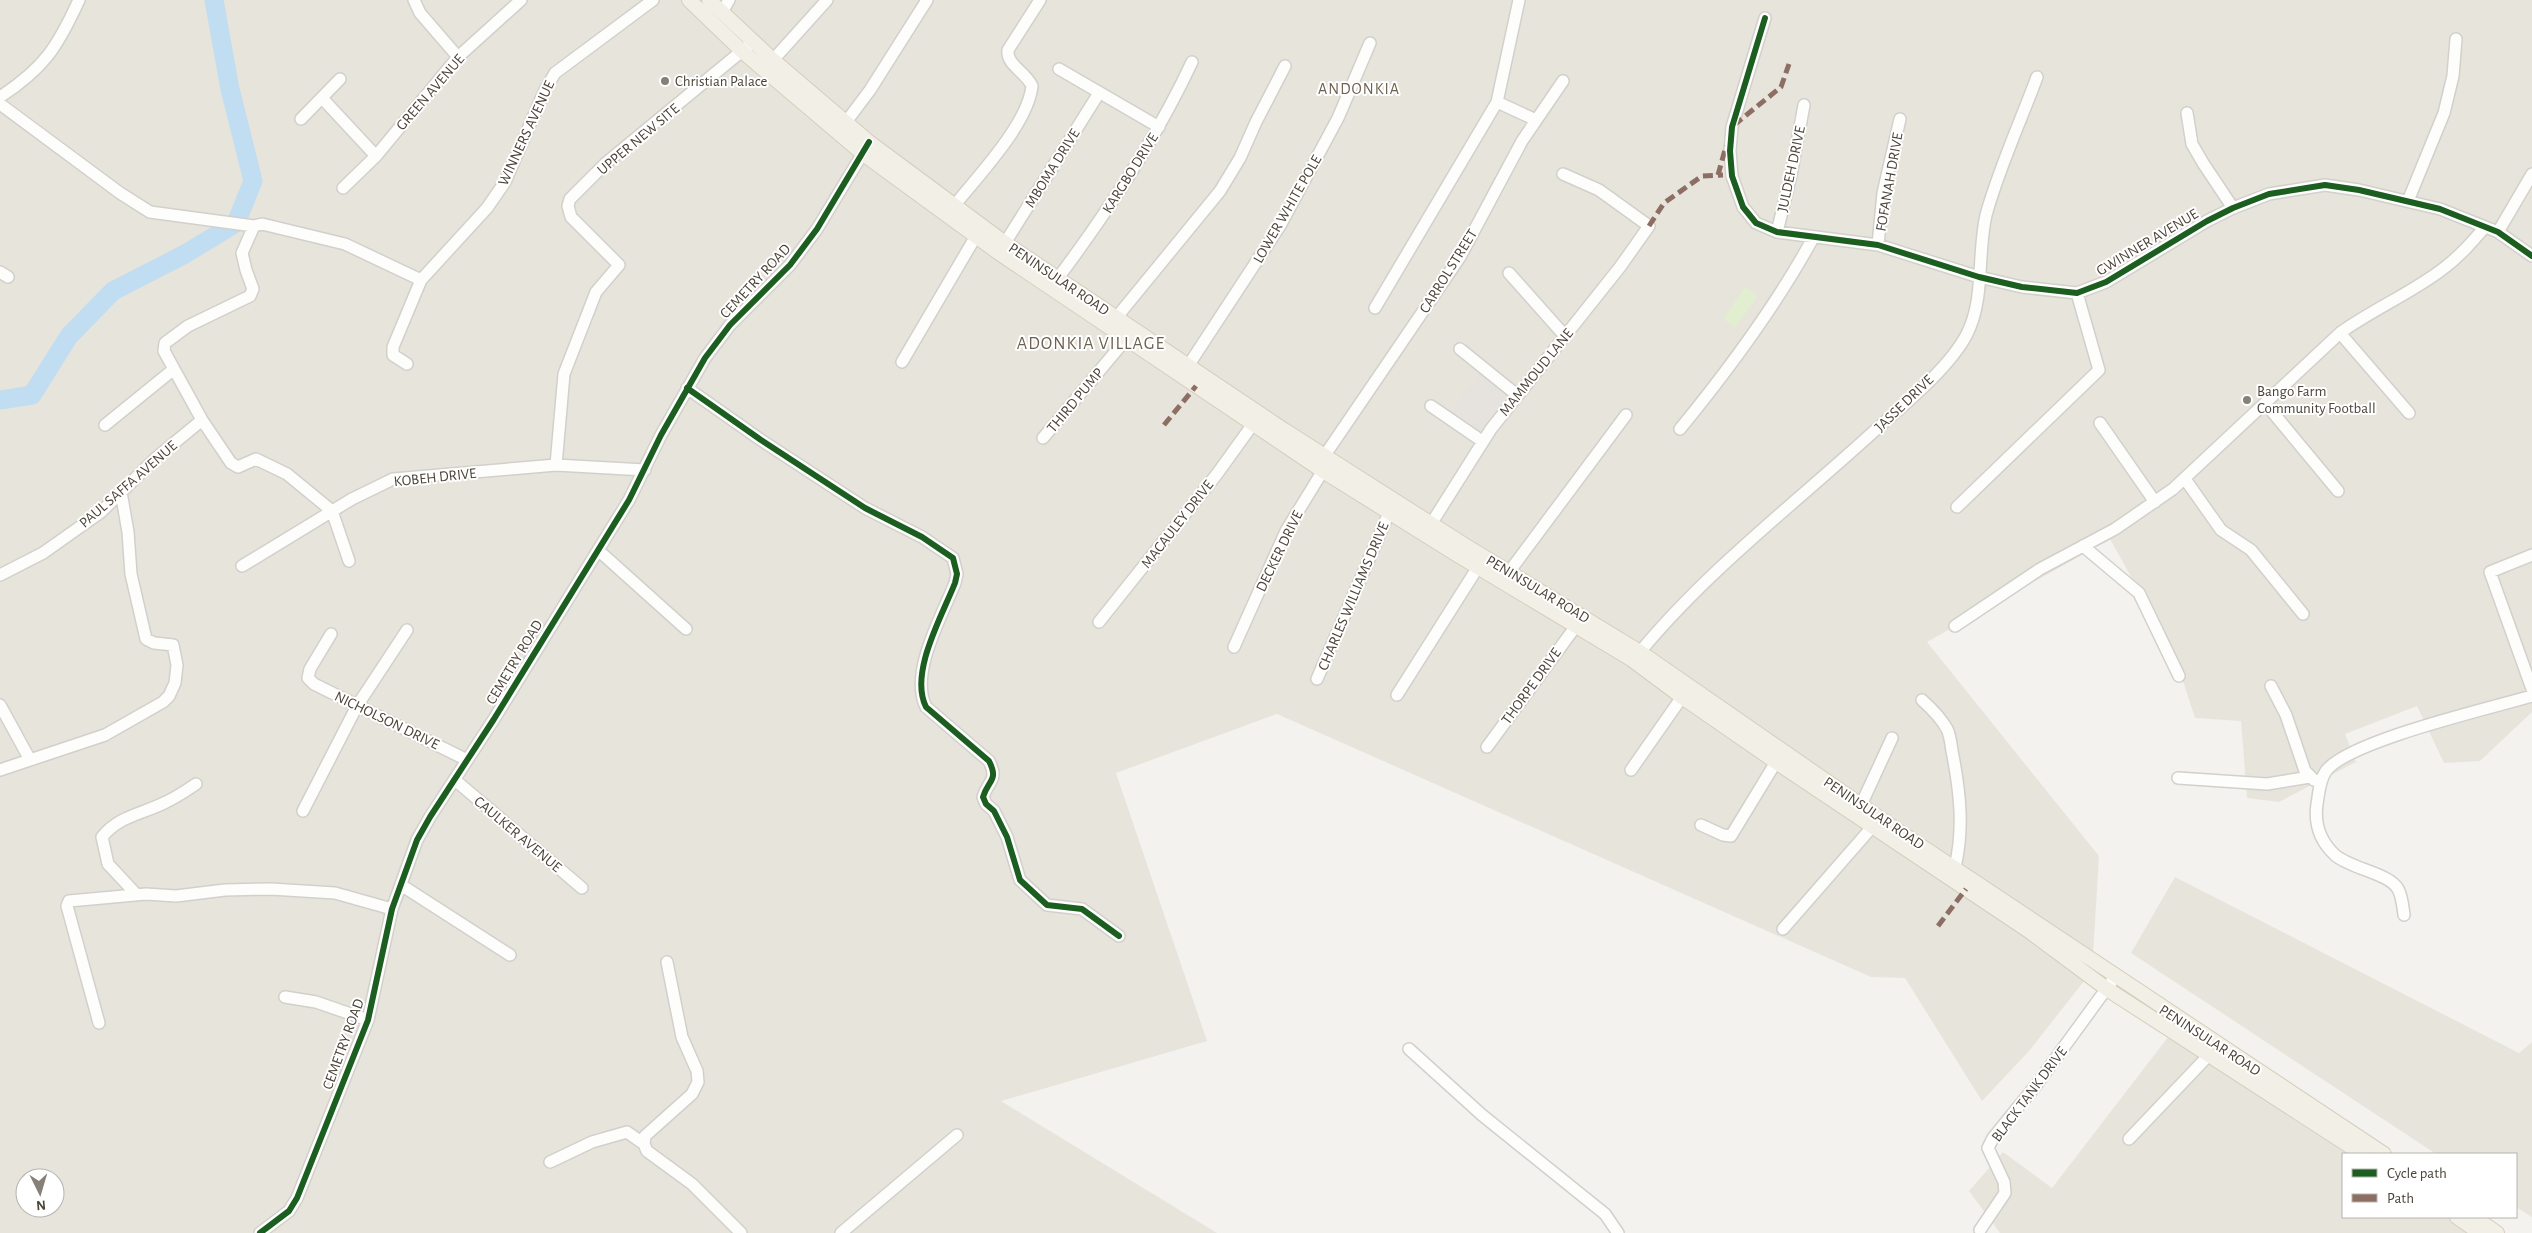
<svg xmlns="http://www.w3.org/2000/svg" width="2532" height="1233" font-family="'Alegreya Sans',sans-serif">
<rect width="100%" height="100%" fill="#f4f2ee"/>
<!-- residential -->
<path fill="#e7e4dc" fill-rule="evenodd" d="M 0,0 L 2532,0 L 2532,712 L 2480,761 L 2444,763 L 2417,706 L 2345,734 L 2356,762 L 2279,802 L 2247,798 L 2241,721 L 2195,718 L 2175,656 L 2110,539 L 1927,642 L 2099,856 L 2092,971 L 2029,1051 L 1982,1101 L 1905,978 L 1871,977 L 1277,714 L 1116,773 L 1207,1041 L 1001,1101 L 1217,1233 L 0,1233 ZM 25,1178 L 55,1178 L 55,1208 L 25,1208 Z
M 2175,877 L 2519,1053 L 2532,1042 L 2532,1217 L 2516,1207 L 2516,1154 L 2436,1154 L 2131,953 Z
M 2175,1028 L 2371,1154 L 2343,1154 L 2343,1217 L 2469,1217 L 2494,1233 L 2000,1233 L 1969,1191 L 2003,1152 L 2052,1188 Z"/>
<!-- green -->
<path fill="#e1eecf" d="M 1745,287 L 1758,296 L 1735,328 L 1723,319 Z"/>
<!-- parking -->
<path fill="#e6e3df" d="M 1482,371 L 1510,394 L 1477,434 L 1449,414 Z"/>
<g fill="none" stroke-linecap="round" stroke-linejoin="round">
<!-- river -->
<path stroke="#c0ddf1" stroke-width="19" d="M 0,400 L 32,395 L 69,336 L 113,291 L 185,254 L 236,223 L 253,181 L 230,89 L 214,0"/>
<defs>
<path id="minor" d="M 414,0 L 420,13 L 458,57
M 722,12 L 729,0
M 1765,18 L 1732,127 L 1730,151 L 1732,176 L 1743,207 L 1756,223 L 1777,232 L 1878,245 L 1979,277 L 2022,287 L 2077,293 L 2106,282 L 2207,221 L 2233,208 L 2269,194 L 2325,185 L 2359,190 L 2440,209 L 2498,232 L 2532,256
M 773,60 L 827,0
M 1059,69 L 1159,127
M 0,97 C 44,68 57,48 79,0
M 322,98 L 376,156
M 1497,102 L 1536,120
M 0,104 L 120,193 L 150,212 L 254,226
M 2187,113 L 2192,144 L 2203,163 L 2233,208
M 301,119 L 340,79
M 846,122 L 870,90 L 927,0
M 343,188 L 376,156 L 458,57 L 521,0
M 2408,201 L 2444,113 L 2453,76 L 2456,39
M 954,206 C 978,176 1028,124 1032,86 C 1026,72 1006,65 1008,50 L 1040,0
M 1777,232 L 1791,175 L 1804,105
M 2498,232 L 2532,174
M 1005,243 L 1099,93
M 1878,245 L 1883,193 L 1900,119
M 0,272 L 8,277
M 1509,273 L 1565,336
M 1058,278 C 1109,210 1156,139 1192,62
M 1375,308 L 1497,102 L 1519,0
M 1116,318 L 1220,191 L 1240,158 L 1256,122 L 1285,66
M 2340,333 L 2409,413
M 1460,349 L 1517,395
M 902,362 L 976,236
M 407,364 L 393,355 L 393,347 L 421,280 L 487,208 L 505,182 L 545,90 L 555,73 L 653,0
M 1188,366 L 1281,224 L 1338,118 L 1370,43
M 687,388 L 761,440 L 865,508 L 922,537 L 953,558 L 957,574 L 955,583 C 942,616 909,673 926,707 L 989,761 C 999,781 988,780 983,797 L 986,804 L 994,811 L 1007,837 L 1020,880 L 1047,905 L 1082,909 L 1119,936
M 2265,403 L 2338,491
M 1431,406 L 1482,441
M 2100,423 L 2155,502
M 105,425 L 174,369
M 1680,429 C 1729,369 1776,306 1813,238
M 1043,438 L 1127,338
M 1325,455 L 1460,257 L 1522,141 L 1563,81
M 556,465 L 564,374 L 596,292 L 619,265 L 571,217 L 568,206 L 570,199 L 606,163 L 748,46
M 2185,479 L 2221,530 L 2251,550 L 2303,614
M 1957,507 L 2099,370 L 2077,293
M 332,511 L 287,474 L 256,459 L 238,467 L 231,463 L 202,420 L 164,351 L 165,343 L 188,326 L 250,296 L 253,289 L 246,270 L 242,253 L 254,226 L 262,224 L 345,244 L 421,280
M 332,511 L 349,561
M 1431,524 L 1491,429 L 1620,267 L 1649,226 L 1599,190 L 1563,174
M 2083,546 L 2139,593 L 2179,676
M 598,550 L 686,629
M 2532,555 L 2490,572 L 2532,689
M 242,566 L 352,499 L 393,479 L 556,465 L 645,470
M 1509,572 L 1626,415
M 0,575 L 43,553 L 101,512 L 156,458 L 202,420
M 1099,622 L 1217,474 L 1253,424
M 1955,626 L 2040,569 L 2115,529 L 2173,489 L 2340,333 C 2373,309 2412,293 2444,268 C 2460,256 2472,242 2485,227
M 331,634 L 310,669 L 308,678 L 314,684 L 467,760
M 1234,647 L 1286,531 L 1327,464
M 1640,652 C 1707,571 1793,505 1871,434 C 1900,408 1949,369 1967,334 C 1985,298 1977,254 1986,215 C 1999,168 2020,123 2037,77
M 1317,679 L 1389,513
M 2271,686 L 2286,715 L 2305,771 L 2314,780
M 1397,695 L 1478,567
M 1922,700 C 1932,709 1941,718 1947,729 C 1951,737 1951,748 1953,756 C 1960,793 1964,829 1955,867
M 0,705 L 29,758
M 1487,747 L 1576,626
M 0,770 L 105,735 L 163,702 L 169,696 L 175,683 L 177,665 L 173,645 L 154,643 L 146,639 L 131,574 L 128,532 L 121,492
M 1631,770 L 1682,697
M 2178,778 L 2267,784 L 2310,777
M 455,780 L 582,888
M 1861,805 L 1892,738
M 303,811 L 357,706 L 407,630
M 1701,825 L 1723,835 L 1731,836 L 1776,762
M 401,885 L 510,955
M 136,894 L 108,864 L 102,837 C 120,815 143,814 166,802 C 177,797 187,790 196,784
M 2404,915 C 2403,907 2402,896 2398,889 C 2389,873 2351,869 2335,855 C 2320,841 2314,825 2317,804 C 2319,793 2319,781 2326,771 C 2348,741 2491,708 2532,696
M 1783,929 L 1873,826
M 285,997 L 316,1002 L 368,1020
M 99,1023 L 67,906 L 69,901 L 146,894 L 176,896 L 225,890 L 271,889 L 335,893 L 392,909
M 1409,1049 L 1482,1115 L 1605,1214 L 1618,1233
M 2129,1139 L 2208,1056
M 644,1144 L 645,1136 L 692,1094 L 698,1082 L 697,1071 L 682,1037 L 667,962
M 550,1162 L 592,1142 L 627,1132 L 644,1144 L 647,1151 L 692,1184 L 741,1233
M 1980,1230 L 2005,1193 L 2004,1182 L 1988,1148 L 1993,1138 L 2037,1084 L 2115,977
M 260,1233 L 289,1211 L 297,1198 L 368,1020 L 392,909 L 417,840 L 430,817 L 494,719 L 629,500 L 661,435 L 705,358 L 730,325 L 790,265 L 817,229 L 866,148
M 841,1233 L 957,1135"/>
<path id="major" d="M 689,0 L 743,52 L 862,153 L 999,253 L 1323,471 L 1456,554 L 1631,659 L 1682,697 L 1776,762 L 2029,931 L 2107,989 L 2362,1154
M 709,0 L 773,60 L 869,142 L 1005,243 L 1284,430 L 1466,546 L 1640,652 L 1897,830 L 2384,1154
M 2457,1217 L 2480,1233
M 2474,1217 L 2497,1233"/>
</defs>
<!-- minor casing -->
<use href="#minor" stroke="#d2d0cb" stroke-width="14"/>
<!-- major casing -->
<use href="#major" stroke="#d6cebb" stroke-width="16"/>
<!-- minor -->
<use href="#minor" stroke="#fdfdfc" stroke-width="11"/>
<!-- major -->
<use href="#major" stroke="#f2efe6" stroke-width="14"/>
<!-- quiet -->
<path stroke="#8d6e63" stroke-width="5" stroke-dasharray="10 5" stroke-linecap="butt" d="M 1734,125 L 1781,87 L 1789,64
M 1718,175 L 1726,146
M 1649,226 L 1664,203 L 1702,176 L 1723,175
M 1164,425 L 1196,386
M 1938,926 L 1966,889"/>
<defs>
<path id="cycleway" d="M 1765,18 L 1732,127 L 1730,151 L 1732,176 L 1743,207 L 1756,223 L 1777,232 L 1878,245 L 1979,277 L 2022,287 L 2077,293 L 2106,282 L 2207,221 L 2233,208 L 2269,194 L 2325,185 L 2359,190 L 2440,209 L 2498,232 L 2532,256
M 687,388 L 761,440 L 865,508 L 922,537 L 953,558 L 957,574 L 955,583 C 942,616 909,673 926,707 L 989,761 C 999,781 988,780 983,797 L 986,804 L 994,811 L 1007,837 L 1020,880 L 1047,905 L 1082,909 L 1119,936
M 260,1233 L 289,1211 L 297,1198 L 368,1020 L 392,909 L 417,840 L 430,817 L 494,719 L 629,500 L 661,435 L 705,358 L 730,325 L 790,265 L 817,229 L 869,142"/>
</defs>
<!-- cycleway casing -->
<use href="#cycleway" stroke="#fff" stroke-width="9"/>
<!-- cycleway -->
<use href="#cycleway" stroke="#1b5e20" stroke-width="6"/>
</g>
<!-- markers -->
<g fill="#868178" stroke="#fff" stroke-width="2">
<circle cx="665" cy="81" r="5"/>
<circle cx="2247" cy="400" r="5"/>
</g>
<g text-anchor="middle" stroke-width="4" stroke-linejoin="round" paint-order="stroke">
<!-- poi labels -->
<g font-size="15" fill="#4b4439" stroke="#fff" text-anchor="start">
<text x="675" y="86">Christian Palace</text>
<text x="2257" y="396">Bango Farm<tspan x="2257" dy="17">Community Football</tspan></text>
</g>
<!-- street labels -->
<g font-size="15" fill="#4b4439" stroke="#fff">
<text transform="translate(430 92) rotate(-49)" y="5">GREEN AVENUE</text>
<text transform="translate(526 133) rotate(-65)" y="5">WINNERS AVENUE</text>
<text transform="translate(638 139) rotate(-40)" y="5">UPPER NEW SITE</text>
<text transform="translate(1052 168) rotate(-58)" y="5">MBOMA DRIVE</text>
<text transform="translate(1791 169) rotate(-78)" y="5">JULDEH DRIVE</text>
<text transform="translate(1130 173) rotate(-58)" y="5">KARGBO DRIVE</text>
<text transform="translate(1889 182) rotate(-80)" y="5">FOFANAH DRIVE</text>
<text transform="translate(1287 209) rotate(-60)" y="5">LOWER WHITE POLE</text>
<text transform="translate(2147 242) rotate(-31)" y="5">GWINNER AVENUE</text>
<text transform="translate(1448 271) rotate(-58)" y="5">CARROL STREET</text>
<text transform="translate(1059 279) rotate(34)" y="5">PENINSULAR ROAD</text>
<text transform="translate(755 281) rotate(-47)" y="5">CEMETRY ROAD</text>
<text transform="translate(1536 372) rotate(-51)" y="5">MAMMOUD LANE</text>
<text transform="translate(1075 400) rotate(-50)" y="5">THIRD PUMP</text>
<text transform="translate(1904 403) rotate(-44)" y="5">JASSE DRIVE</text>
<text transform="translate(435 477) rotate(-6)" y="5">KOBEH DRIVE</text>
<text transform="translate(128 484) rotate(-41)" y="5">PAUL SAFFA AVENUE</text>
<text transform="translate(1177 524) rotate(-52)" y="5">MACAULEY DRIVE</text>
<text transform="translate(1279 551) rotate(-64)" y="5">DECKER DRIVE</text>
<text transform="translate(1538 589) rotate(31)" y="5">PENINSULAR ROAD</text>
<text transform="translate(1353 596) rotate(-67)" y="5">CHARLES WILLIAMS DRIVE</text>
<text transform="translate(514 662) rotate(-59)" y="5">CEMETRY ROAD</text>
<text transform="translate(1531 686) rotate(-54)" y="5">THORPE DRIVE</text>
<text transform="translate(387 720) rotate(26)" y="5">NICHOLSON DRIVE</text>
<text transform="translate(1874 813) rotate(34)" y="5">PENINSULAR ROAD</text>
<text transform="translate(518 834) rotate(40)" y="5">CAULKER AVENUE</text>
<text transform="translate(2210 1040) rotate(33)" y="5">PENINSULAR ROAD</text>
<text transform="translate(343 1044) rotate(-70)" y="5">CEMETRY ROAD</text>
<text transform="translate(2029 1094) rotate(-53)" y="5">BLACK TANK DRIVE</text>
</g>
<!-- neighbourhood labels -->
<g font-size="16" letter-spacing="1" fill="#6e6250" stroke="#fff">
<text x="1359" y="94">ANDONKIA</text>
</g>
<!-- quarter labels -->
<g font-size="18" letter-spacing="1" fill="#6e6250" stroke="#fff">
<text x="1091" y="349">ADONKIA VILLAGE</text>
</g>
</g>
<!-- legend -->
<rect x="2342" y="1153" width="175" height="65" fill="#ffffff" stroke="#b7b4b0"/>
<rect x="2352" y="1169" width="25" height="8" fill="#1b5e20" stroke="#b7b4b0"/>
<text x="2387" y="1178" font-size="15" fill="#4b4439">Cycle path</text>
<rect x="2352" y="1194" width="25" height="8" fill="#8d6e63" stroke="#b7b4b0"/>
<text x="2387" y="1203" font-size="15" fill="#4b4439">Path</text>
<!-- north arrow -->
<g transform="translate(40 1193) rotate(175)"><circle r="24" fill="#ffffff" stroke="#b7b4b0"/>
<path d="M0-4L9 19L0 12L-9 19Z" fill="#868178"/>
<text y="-8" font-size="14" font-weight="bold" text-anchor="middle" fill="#4b4439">N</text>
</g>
</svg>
